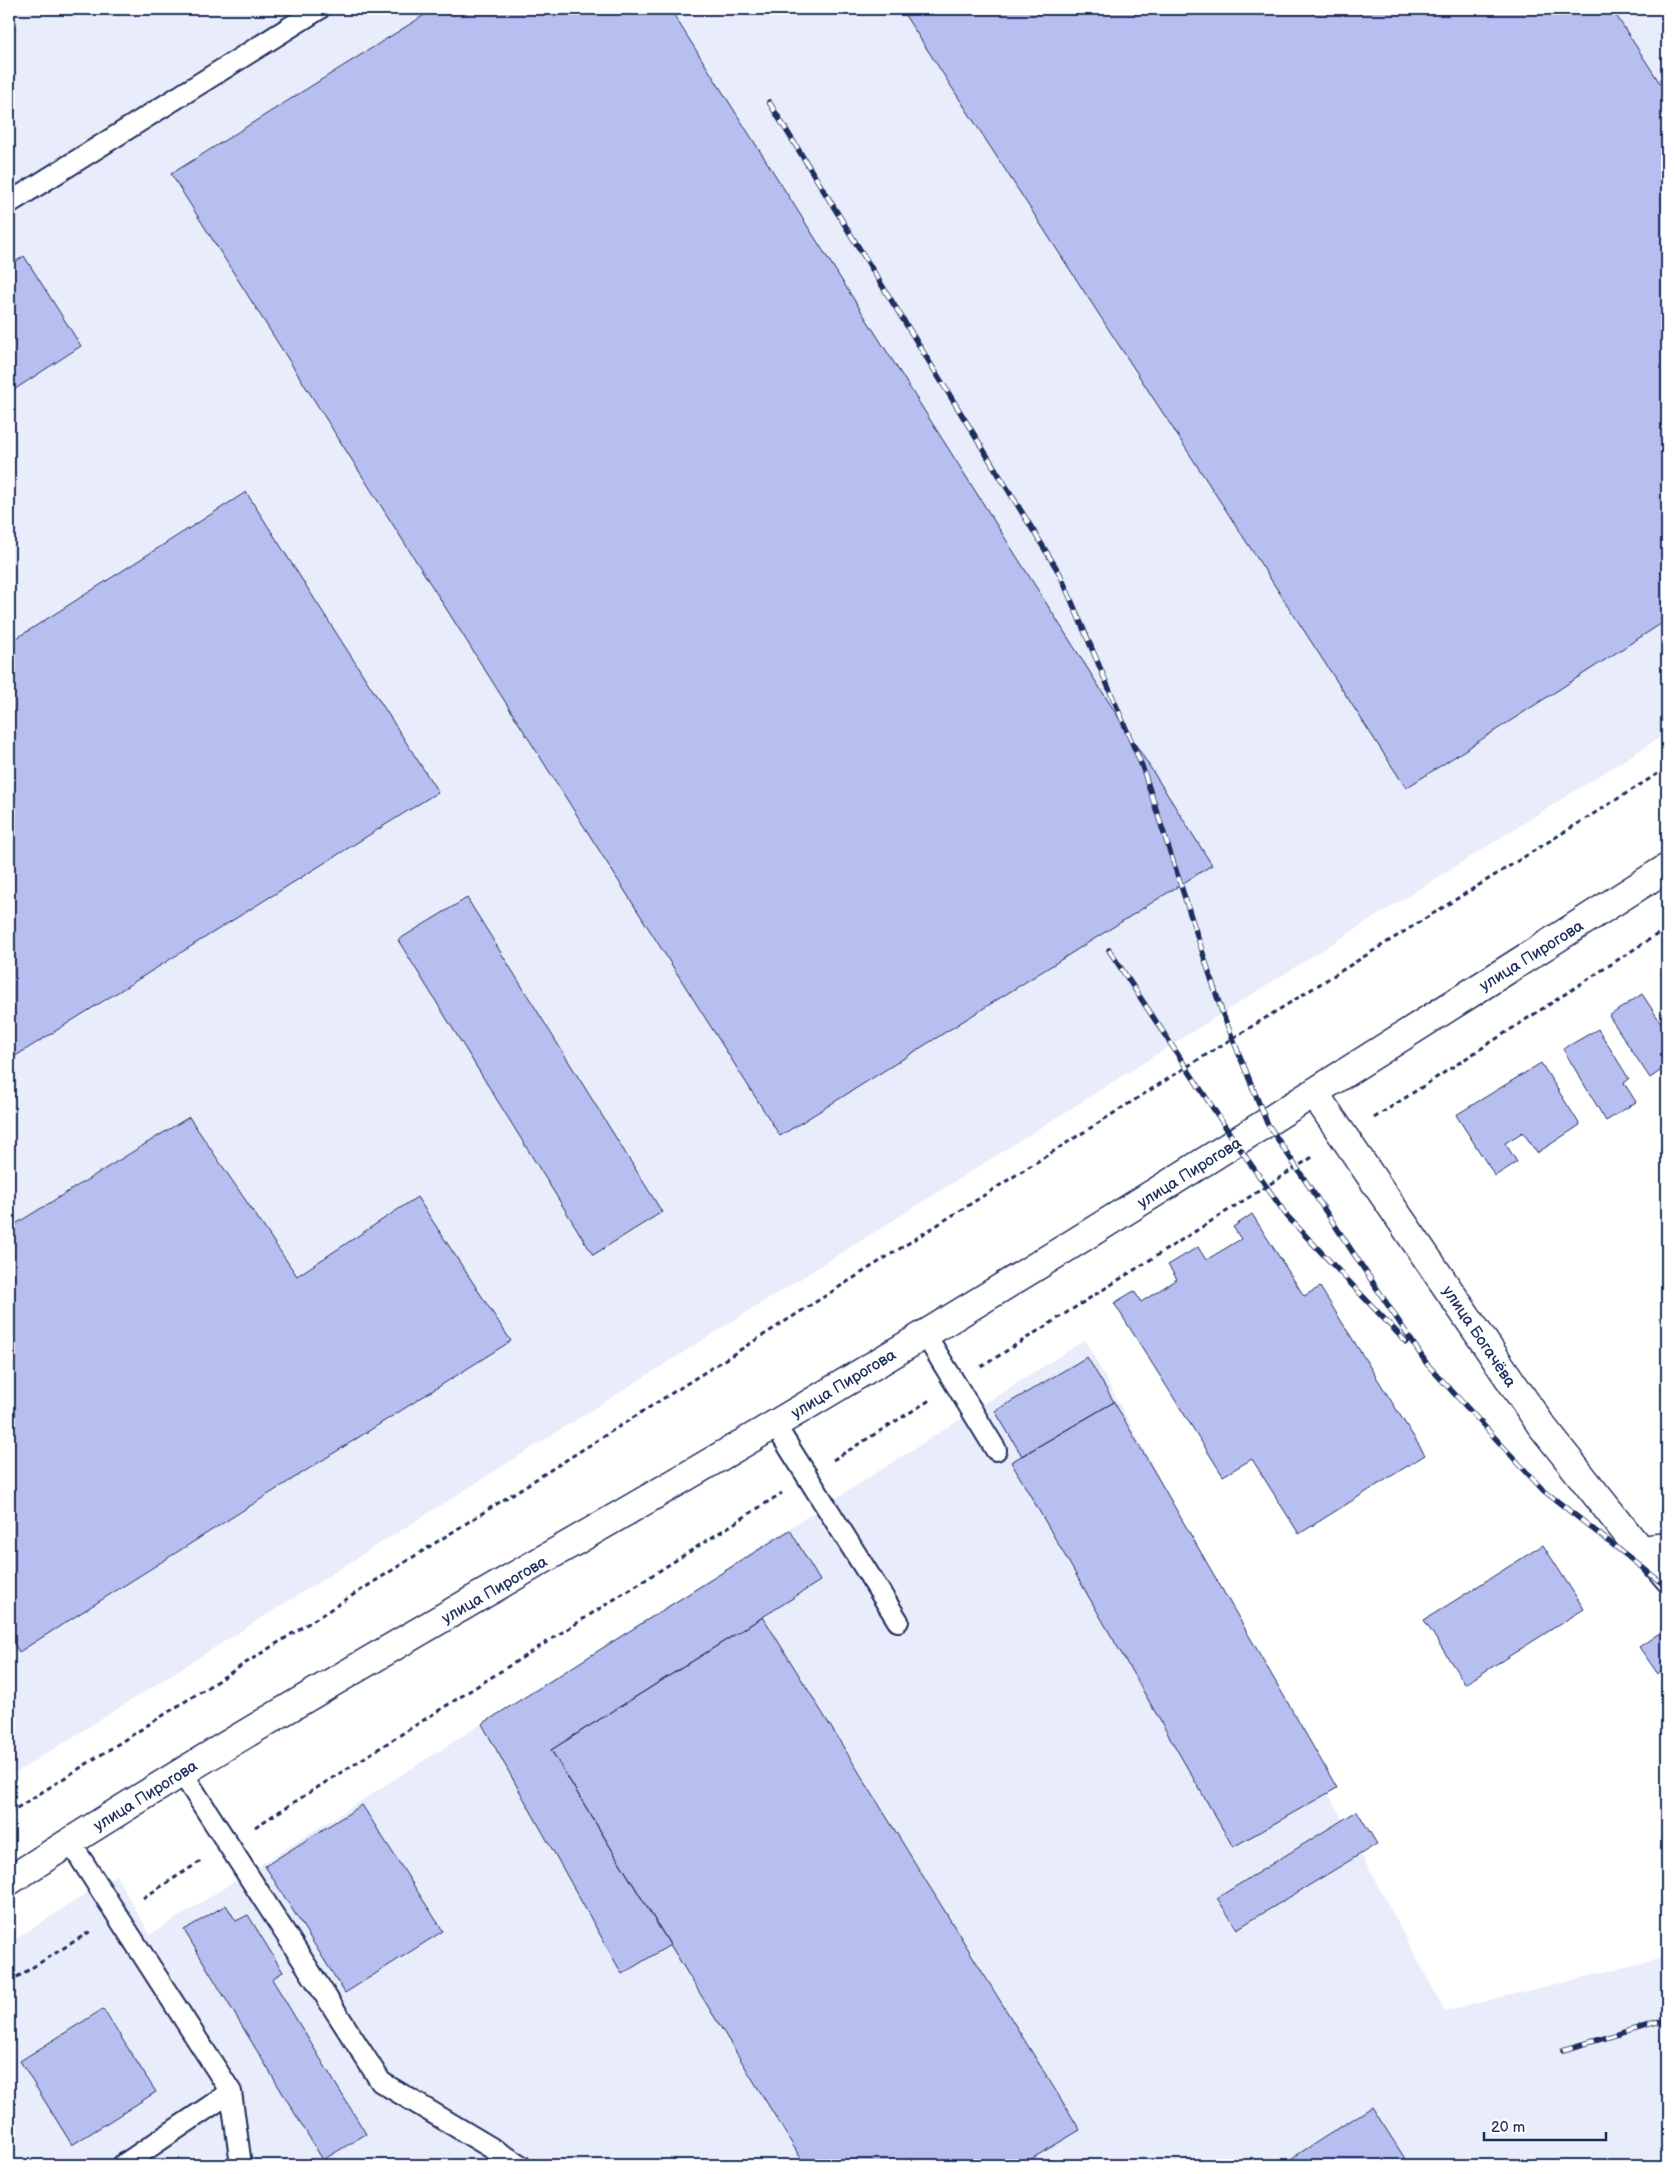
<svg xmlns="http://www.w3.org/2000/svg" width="1676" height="2174" font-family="'Balsamiq Sans',sans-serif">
<rect width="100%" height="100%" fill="#fff"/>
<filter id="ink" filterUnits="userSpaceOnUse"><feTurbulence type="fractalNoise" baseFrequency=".02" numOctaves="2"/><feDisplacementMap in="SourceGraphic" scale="10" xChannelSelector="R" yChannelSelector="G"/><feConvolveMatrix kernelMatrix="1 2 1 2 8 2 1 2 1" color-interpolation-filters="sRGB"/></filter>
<g filter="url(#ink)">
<!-- built -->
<path fill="#e9ecfa" d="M 9,9 L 1667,9 L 1667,733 L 9,1777 Z
M 1085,1340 L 1445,2011 L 1667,1957 L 1667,2165 L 9,2165 L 9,1943 L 116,1875 L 150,1935 Z"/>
<!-- building -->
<path fill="#b7bff0" stroke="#1b2f5e" d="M 434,9 L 670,9 L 1212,865 L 780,1136 L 171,174 Z
M 901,9 L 1612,9 L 1667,94 L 1667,620 L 1406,788 Z
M 24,256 L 81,346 L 9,393 L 9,266 Z
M 246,492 L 438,792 L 9,1060 L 9,643 Z
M 467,898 L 662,1212 L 593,1255 L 398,940 Z
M 1642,994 L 1667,1032 L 1667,1066 L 1650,1078 L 1609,1016 Z
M 1598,1029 L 1629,1079 L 1624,1083 L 1636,1102 L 1606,1121 L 1563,1049 Z
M 1541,1063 L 1580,1125 L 1537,1153 L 1523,1132 L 1505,1143 L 1517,1162 L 1495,1176 L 1456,1115 Z
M 189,1117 L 297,1276 L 417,1197 L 511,1341 L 19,1652 L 9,1636 L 9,1228 Z
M 1252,1214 L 1304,1296 L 1320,1287 L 1425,1455 L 1299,1534 L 1252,1459 L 1223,1476 L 1114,1303 L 1134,1291 L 1141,1302 L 1177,1279 L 1168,1265 L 1198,1247 L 1206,1260 L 1241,1239 L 1233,1227 Z
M 1087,1357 L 1114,1402 L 1022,1456 L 995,1411 Z
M 1114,1402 L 1337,1788 L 1233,1847 L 1011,1462 Z
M 790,1530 L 820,1581 L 551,1750 L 670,1945 L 622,1974 L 482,1724 Z
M 1543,1545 L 1584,1609 L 1465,1684 L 1424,1620 Z
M 763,1617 L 1080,2130 L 1021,2165 L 805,2165 L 551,1750 Z
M 1667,1628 L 1667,1668 L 1658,1674 L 1639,1647 Z
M 362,1805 L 443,1931 L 345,1993 L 265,1866 Z
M 1357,1811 L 1377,1844 L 1237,1929 L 1217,1898 Z
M 226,1905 L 236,1921 L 248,1915 L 283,1972 L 272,1979 L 366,2134 L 323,2160 L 184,1930 Z
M 103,2009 L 156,2092 L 72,2145 L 20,2061 Z
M 1372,2107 L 1409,2165 L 1281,2165 Z"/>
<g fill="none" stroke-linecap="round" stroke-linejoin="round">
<defs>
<path id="lane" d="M 9,203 L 319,9
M 925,1334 L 996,1450
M 775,1425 L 898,1621
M 1640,1550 L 1667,1582
M 181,1771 L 381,2082 L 520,2165
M 70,1842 L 231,2092 L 241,2165
M 123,2165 L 231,2092"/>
<path id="street" d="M 1314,1093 L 1541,1425 L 1640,1550 L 1667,1547"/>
<path id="secondary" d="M 9,1881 C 257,1720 517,1577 772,1426 C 1075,1247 1370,1057 1667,868"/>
</defs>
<!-- lane casing -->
<use href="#lane" stroke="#1b2f5e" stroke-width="24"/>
<!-- street casing -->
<use href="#street" stroke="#1b2f5e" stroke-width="31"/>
<!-- secondary casing -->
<use href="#secondary" stroke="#1b2f5e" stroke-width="31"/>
<!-- path -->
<path stroke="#1b2f5e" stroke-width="3" stroke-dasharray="5 4" stroke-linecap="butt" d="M 1374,1118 L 1667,928
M 981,1367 L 1314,1156
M 833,1460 L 930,1400
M 9,1813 L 1185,1068 L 1667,768
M 255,1827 L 782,1493
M 143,1898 L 201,1861
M 9,1982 L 91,1931"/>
<!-- lane -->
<use href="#lane" stroke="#fff" stroke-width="20"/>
<!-- street -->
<use href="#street" stroke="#fff" stroke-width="28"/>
<!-- secondary -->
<use href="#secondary" stroke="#fff" stroke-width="28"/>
<defs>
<path id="rail" d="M 769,102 L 1060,574 L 1142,766 L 1222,1012 L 1267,1123 L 1427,1364 L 1543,1490 L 1667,1587
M 1109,950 L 1236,1143 L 1287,1216 L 1406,1342
M 1563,2050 L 1667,2020"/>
</defs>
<!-- rail casing -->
<use href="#rail" stroke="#1b2f5e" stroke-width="5.5"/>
<!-- rail -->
<use href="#rail" stroke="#fff" stroke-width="4" stroke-dasharray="11" stroke-linecap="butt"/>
</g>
</g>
<g text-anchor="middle" stroke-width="5" stroke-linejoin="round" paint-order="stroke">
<!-- street labels -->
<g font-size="16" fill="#1b2f5e" stroke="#fff">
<text transform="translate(1531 955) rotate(-32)" y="6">улица Пирогова</text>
<text transform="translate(1189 1172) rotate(-32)" y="6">улица Пирогова</text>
<text transform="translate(1480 1336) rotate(56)" y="6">улица Богачёва</text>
<text transform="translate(843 1383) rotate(-31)" y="6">улица Пирогова</text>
<text transform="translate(494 1589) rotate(-30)" y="6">улица Пирогова</text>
<text transform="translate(145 1795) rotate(-32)" y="6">улица Пирогова</text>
</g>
</g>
<!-- margin -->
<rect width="1676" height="2174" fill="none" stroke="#fff" stroke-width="30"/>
<rect x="15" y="15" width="1646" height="2144" fill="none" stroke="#1b2f5e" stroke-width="2" filter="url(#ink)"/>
<!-- scale -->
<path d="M1484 2132v8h122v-8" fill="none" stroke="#1b2f5e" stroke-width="2.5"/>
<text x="1491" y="2132" font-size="15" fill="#1b2f5e" stroke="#ffffff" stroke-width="4" paint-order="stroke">20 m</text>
</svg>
